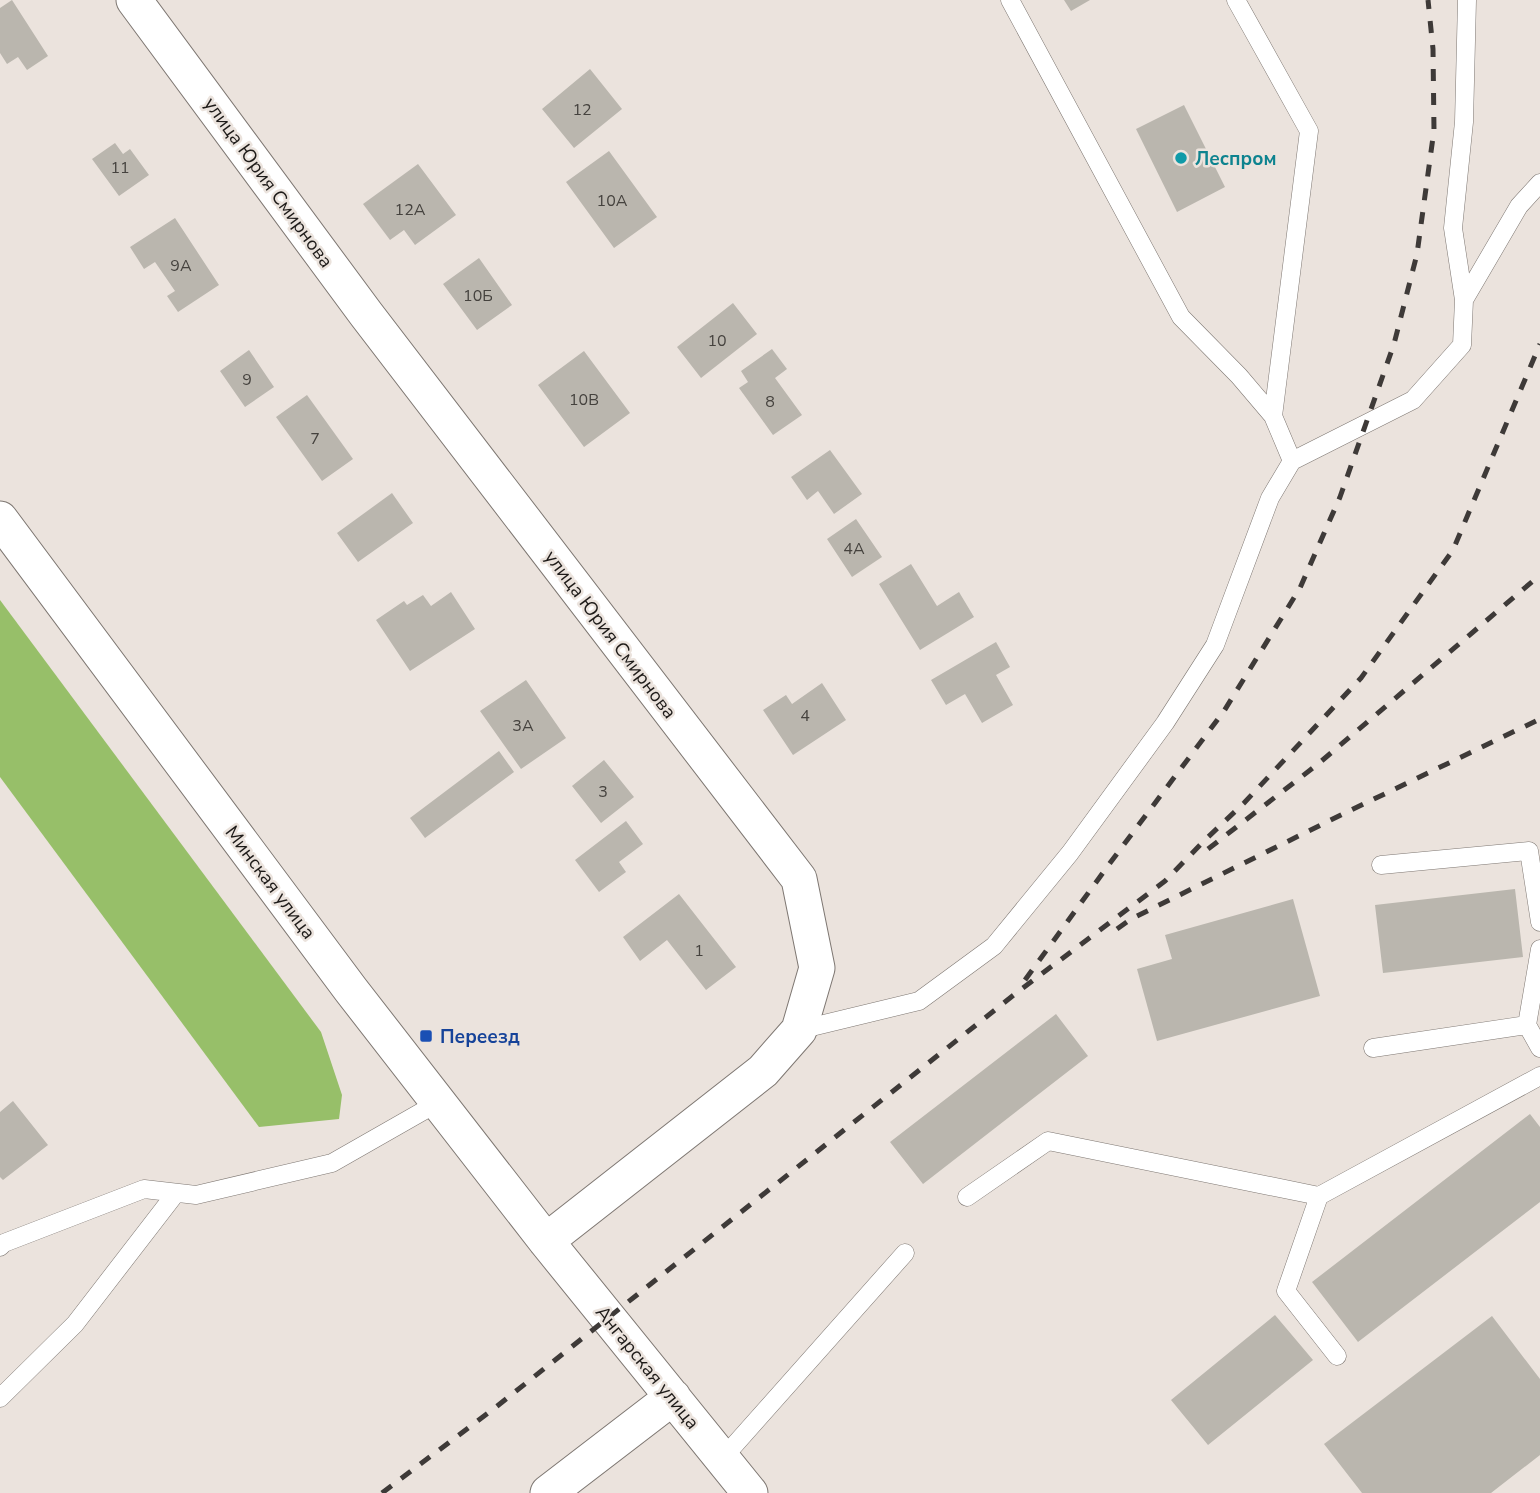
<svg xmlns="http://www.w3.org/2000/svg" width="1540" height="1493" font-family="'Nunito Sans',sans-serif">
<rect width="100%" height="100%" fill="#ebe3dd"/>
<!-- forest -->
<path fill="#97bf69" d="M 0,600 L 321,1032 L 342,1095 L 339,1119 L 259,1127 L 0,777 Z"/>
<!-- building -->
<path fill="#bab6ae" d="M 12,0 L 48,56 L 27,70 L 18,57 L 7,64 L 0,53 L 0,8 Z
M 1064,0 L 1090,0 L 1071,11 Z
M 590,69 L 622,109 L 574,148 L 542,109 Z
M 1184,105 L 1225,187 L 1177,212 L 1136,129 Z
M 115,143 L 123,154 L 130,149 L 149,175 L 119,196 L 92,159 Z
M 609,151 L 657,217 L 614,248 L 566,182 Z
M 418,164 L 456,215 L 415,245 L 404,230 L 390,240 L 363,204 Z
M 175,218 L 219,285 L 178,312 L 167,296 L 175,291 L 155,262 L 144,269 L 130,247 Z
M 479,258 L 512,305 L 477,330 L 443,284 Z
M 733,303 L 757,334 L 701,378 L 677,347 Z
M 772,349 L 787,369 L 775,378 L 802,415 L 773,435 L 739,388 L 748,382 L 741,371 Z
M 249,350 L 274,387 L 245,407 L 220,371 Z
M 584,351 L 630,413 L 584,447 L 538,385 Z
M 307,395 L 353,459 L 322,481 L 276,417 Z
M 830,450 L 862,494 L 834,514 L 818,491 L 807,500 L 791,477 Z
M 392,493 L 413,523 L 358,562 L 337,533 Z
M 856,519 L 882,557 L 852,577 L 827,539 Z
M 911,564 L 937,606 L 959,592 L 974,617 L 920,650 L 879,584 Z
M 451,592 L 475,629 L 410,671 L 376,620 L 404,601 L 407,605 L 423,595 L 431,606 Z
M 996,642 L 1010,667 L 996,675 L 1013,705 L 982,723 L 965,694 L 946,705 L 931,680 Z
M 526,680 L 566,738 L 521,769 L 480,711 Z
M 822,683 L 846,720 L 793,755 L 763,710 L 786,695 L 792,704 Z
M 499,751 L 514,772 L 425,838 L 410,818 Z
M 604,760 L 634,797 L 601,823 L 572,786 Z
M 626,821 L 643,844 L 619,862 L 626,872 L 599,892 L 575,860 Z
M 1515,889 L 1523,957 L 1383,973 L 1375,905 Z
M 679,894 L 736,967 L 706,990 L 667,940 L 640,961 L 623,937 Z
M 1293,899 L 1320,996 L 1157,1041 L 1137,969 L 1172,959 L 1165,935 Z
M 1056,1014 L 1088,1056 L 923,1184 L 890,1142 Z
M 13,1101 L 48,1145 L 3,1180 L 0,1177 L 0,1112 Z
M 1530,1114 L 1540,1127 L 1540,1202 L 1358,1342 L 1312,1282 Z
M 1275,1315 L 1313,1360 L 1208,1445 L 1171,1400 Z
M 1492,1316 L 1540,1379 L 1540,1455 L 1491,1493 L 1362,1493 L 1324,1444 Z"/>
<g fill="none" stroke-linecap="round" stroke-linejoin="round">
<defs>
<path id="service" d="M 1010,0 L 1181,317 L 1239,376 L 1273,416 L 1292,461
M 1236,0 L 1309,131 L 1273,416
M 1464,300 L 1453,228 L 1464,122 L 1467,0
M 1381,865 L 1529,851 L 1540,922
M 1540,949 L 1527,1025 L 1540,1048
M 799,1030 L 919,1001 L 994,946 L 1070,853 L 1165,723 L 1215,645 L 1270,498 L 1292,461 L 1413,400 L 1462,345 L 1464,300 L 1519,206 L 1540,183
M 1373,1048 L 1527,1025
M 1319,1196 L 1286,1291 L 1337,1356
M 967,1197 L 1048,1141 L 1319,1196 L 1540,1076
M 0,1247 L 4,1243 L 144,1189 L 196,1195 L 332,1163 L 439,1102
M 0,1398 L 75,1324 L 176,1193
M 722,1459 L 905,1253"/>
<path id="minor" d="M 134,0 L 366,314 L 799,879 L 817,968 L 799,1030 L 763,1071 L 546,1241
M 0,519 L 351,990 L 546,1241 L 750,1493
M 548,1493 L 673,1397"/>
</defs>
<!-- service casing -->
<use href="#service" stroke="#7e7772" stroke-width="19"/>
<!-- minor casing -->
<use href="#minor" stroke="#7e7772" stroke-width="37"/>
<!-- service -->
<use href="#service" stroke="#fff" stroke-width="18"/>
<!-- minor -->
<use href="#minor" stroke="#fff" stroke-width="35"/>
<!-- rail -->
<path stroke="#3e3a38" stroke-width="5" stroke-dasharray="12 12" stroke-linecap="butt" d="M 1208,849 L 1318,764 L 1540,575
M 1117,929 L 1131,919 L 1345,813 L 1540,719
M 1025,980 L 1110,863 L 1224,711 L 1300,588 L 1340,497 L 1394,344 L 1417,254 L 1434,130 L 1433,49 L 1428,0
M 382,1493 L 496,1407 L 1015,994 L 1165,881 L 1205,840 L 1244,803 L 1361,678 L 1453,550 L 1540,344"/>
</g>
<!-- markers -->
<circle fill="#0f9aa8" stroke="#ebe3dd" stroke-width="2.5" cx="1181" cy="158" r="7"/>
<rect fill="#1a4fb4" stroke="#ebe3dd" stroke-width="2.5" x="419" y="1029" width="14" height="14" rx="3.5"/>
<g text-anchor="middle" stroke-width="5" stroke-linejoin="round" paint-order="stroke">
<!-- number labels -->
<g font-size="16" fill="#45423e">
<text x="582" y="115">12</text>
<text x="120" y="173">11</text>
<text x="612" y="206">10А</text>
<text x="410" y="215">12А</text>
<text x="181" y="271">9А</text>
<text x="478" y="301">10Б</text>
<text x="717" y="346">10</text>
<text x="247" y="385">9</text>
<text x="584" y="405">10В</text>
<text x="770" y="407">8</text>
<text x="315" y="444">7</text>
<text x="854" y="554">4А</text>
<text x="805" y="721">4</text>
<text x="523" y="731">3А</text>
<text x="603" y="797">3</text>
<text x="699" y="956">1</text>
</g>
<!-- culture labels -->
<g font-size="19" font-weight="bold" fill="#0d838f" stroke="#ebe3dd" text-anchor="start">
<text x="1195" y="165">Леспром</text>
</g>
<!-- street labels -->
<g font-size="19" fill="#1e1b19" stroke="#ebe3dd">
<text transform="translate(269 182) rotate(54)" y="7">улица Юрия Смирнова</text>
<text transform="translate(611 634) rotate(53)" y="7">улица Юрия Смирнова</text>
<text transform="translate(271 882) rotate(53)" y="7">Минская улица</text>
<text transform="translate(648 1367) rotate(51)" y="7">Ангарская улица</text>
</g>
<!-- transit labels -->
<g font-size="19" font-weight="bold" fill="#164399" stroke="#ebe3dd" text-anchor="start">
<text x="440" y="1043">Переезд</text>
</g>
</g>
</svg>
